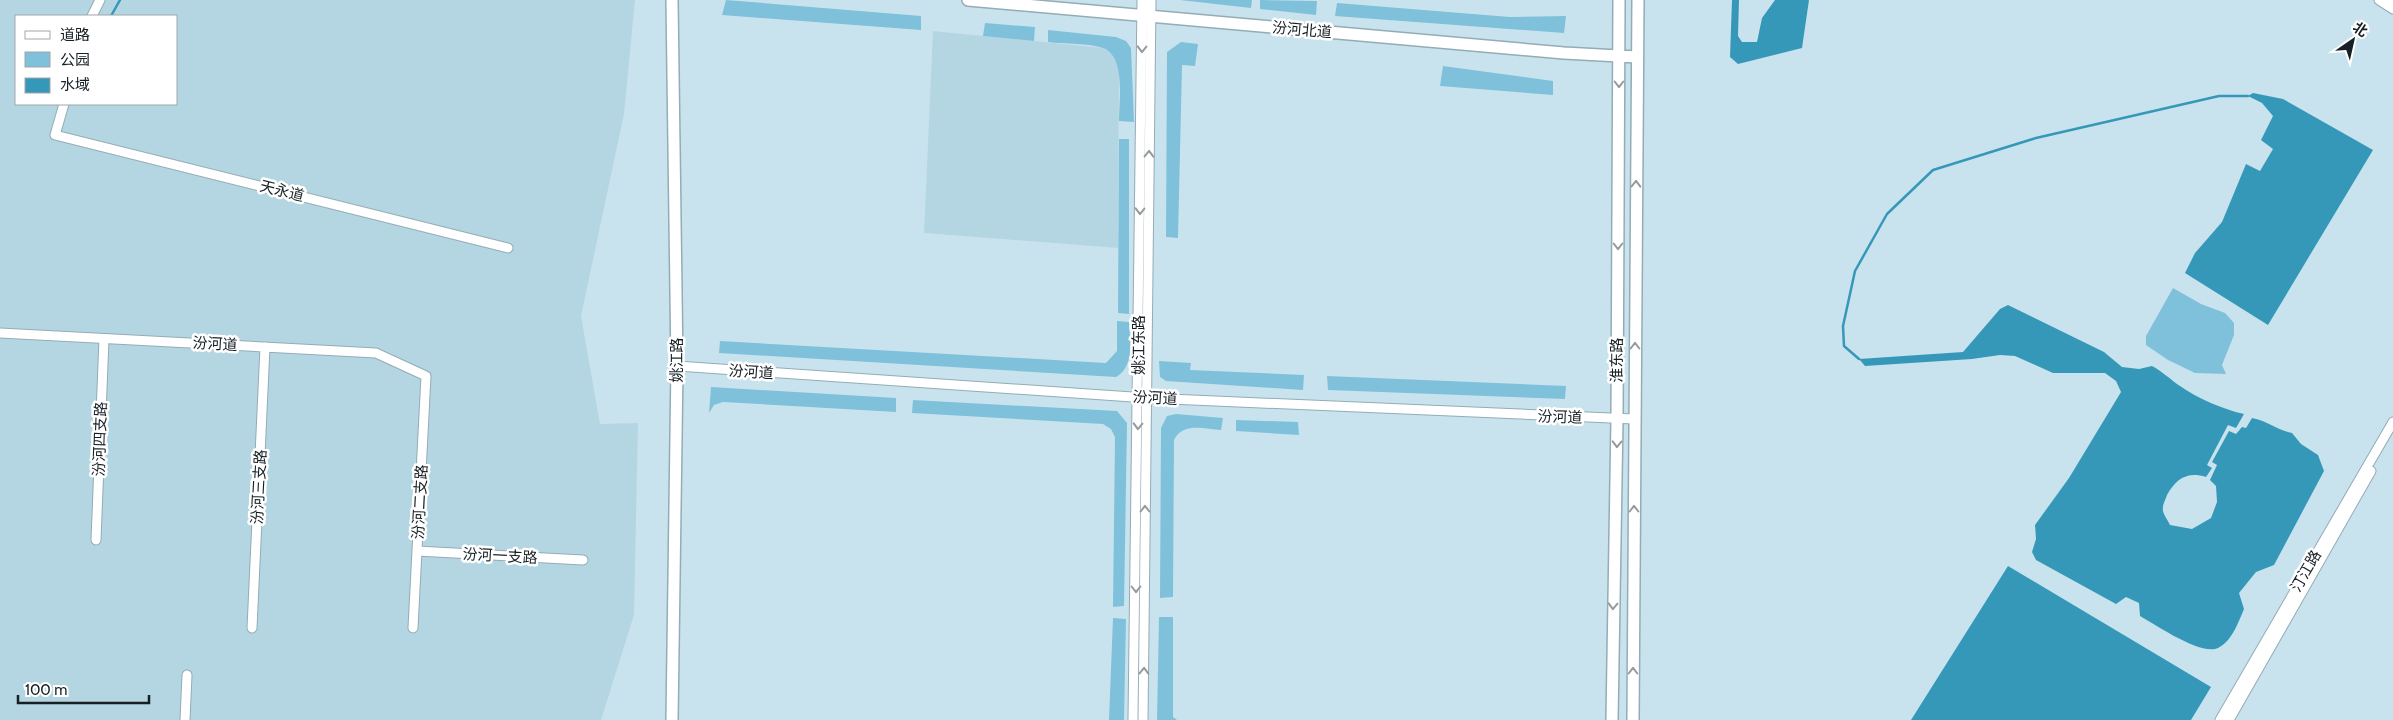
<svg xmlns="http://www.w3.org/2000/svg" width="2393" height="720" font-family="Cabin,'Noto Sans SC',sans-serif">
<rect width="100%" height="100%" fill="#c9e3ee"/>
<!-- built -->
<path fill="#b4d6e3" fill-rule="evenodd" d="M 0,0 L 635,0 L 624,114 L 581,316 L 600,424 L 638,423 L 634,615 L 601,720 L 0,720 ZM 16,16 L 176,16 L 176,104 L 16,104 Z
M 933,31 L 1103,48 L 1112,53 L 1119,68 L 1118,248 L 924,233 Z"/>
<!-- green -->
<path fill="#7fc1da" d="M 726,0 L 921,16 L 921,30 L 722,15 Z
M 1180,0 L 1252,0 L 1251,8 Z
M 1260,0 L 1317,1 L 1316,15 L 1260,9 Z
M 1337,3 L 1510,17 L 1566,16 L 1564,33 L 1335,16 Z
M 985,23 L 1035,27 L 1034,41 L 983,36 Z
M 1048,30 L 1116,37 L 1126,41 L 1131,48 L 1134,122 L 1119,121 C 1119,101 1126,56 1103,48 C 1089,43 1064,44 1048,42 Z
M 1181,42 L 1198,44 L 1195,66 L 1182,65 L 1178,238 L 1166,237 L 1167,52 Z
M 1443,66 L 1553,81 L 1553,95 L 1440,86 Z
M 1119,139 L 1129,139 L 1129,314 L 1118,313 Z
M 2173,288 L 2201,304 L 2225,313 L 2234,323 L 2234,335 L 2222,365 L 2226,374 L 2195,373 L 2168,360 L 2146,345 L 2146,336 Z
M 1117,321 L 1129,322 C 1130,340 1135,366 1116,377 L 719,353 L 720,341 L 1106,363 L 1117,351 Z
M 1159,361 L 1191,363 L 1190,370 L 1304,375 L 1303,390 L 1166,381 L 1160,377 Z
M 1327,376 L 1566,386 L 1565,399 L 1328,390 Z
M 711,387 L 896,398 L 896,412 L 723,402 L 714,405 L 709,413 Z
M 913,400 L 1117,411 L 1127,423 L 1124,606 L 1113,607 L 1115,437 L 1111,429 L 1103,424 L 912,413 Z
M 1176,414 L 1223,418 L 1221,430 C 1204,429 1183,422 1174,440 L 1173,597 L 1160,598 L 1161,428 L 1167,416 Z
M 1236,420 L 1298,422 L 1299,435 L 1236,431 Z
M 1159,617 L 1173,617 L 1173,717 L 1177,720 L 1157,720 Z
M 1113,618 L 1126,619 L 1124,720 L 1109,720 Z"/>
<!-- water -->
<path fill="#3698b8" d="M 1732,0 L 1739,0 L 1738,36 L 1742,42 L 1757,42 L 1762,18 L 1775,0 L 1809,0 L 1802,48 L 1738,64 L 1730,57 Z
M 2253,93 L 2283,99 L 2373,150 L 2268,325 L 2185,273 L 2195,253 L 2222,222 L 2246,164 L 2260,171 L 2273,149 L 2261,140 L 2273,116 L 2262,103 L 2248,96 Z
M 2008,305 L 2104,352 L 2122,367 L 2139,369 L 2152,366 C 2163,372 2171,380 2180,386 C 2199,399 2222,409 2244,414 L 2236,428 L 2228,425 L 2207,465 L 2212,468 L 2206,477 C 2187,471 2176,479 2167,495 C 2165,501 2162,505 2163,511 C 2164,516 2168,520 2170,525 L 2192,529 L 2211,518 L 2217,502 L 2216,486 L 2210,480 L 2217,465 L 2212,462 L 2229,431 L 2236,434 L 2242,427 L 2246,428 L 2252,418 C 2268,421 2277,430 2292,433 L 2301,444 L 2318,455 L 2324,471 L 2274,565 L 2256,572 L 2239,593 L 2244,609 C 2238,623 2232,641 2218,648 C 2201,656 2156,625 2140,616 L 2139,603 L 2126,597 L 2116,604 L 2036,560 L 2032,552 L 2036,539 L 2035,525 L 2069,478 L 2121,392 L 2116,381 L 2105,373 L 2053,373 L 2015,356 L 2000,355 L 1972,359 L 1865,366 L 1859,359 L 1963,352 L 2000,309 Z
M 2008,566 L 2211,687 L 2191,720 L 1911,720 Z"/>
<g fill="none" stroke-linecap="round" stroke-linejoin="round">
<!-- stream -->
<path stroke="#3698b8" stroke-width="2.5" d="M 111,16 L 120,0
M 1859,359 L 1844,346 L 1843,326 L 1855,271 L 1887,214 L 1933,170 L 2036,138 L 2219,96 L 2248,96"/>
<defs>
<path id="minor" d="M 2379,0 L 2393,9
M 2391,0 L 2393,1
M 92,16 L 100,0
M 64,104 L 55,135 L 508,248
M 0,333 L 376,353 L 426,376 L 413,628
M 677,366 L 1147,398 L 1634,419
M 96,540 L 104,339
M 417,551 L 583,560
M 252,628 L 265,347
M 185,720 L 187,675
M 1133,720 L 1142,0
M 1143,720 L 1151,0
M 2220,720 L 2393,422
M 2229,720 L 2371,471"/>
<path id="major" d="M 968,0 L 1564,53 L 1637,57
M 672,720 L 677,366 L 672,0
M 1612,720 L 1617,419 L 1619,0
M 1633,720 L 1638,0"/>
</defs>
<!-- minor casing -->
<use href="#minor" stroke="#93acb6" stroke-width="11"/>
<!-- major casing -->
<use href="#major" stroke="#93acb6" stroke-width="14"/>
<!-- minor -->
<use href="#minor" stroke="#fff" stroke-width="9"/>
<!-- major -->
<use href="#major" stroke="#fff" stroke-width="11"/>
</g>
<!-- one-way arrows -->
<defs><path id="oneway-chevron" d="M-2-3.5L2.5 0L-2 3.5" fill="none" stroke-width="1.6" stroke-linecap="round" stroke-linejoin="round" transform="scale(1.25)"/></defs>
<g stroke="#969a9c">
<use href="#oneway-chevron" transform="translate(1142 49) rotate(91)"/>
<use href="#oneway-chevron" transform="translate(1619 84) rotate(90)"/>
<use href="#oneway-chevron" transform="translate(1149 154) rotate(-89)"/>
<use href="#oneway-chevron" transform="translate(1636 184) rotate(-89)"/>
<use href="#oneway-chevron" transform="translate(1140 211) rotate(91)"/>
<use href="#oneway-chevron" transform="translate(1618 246) rotate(90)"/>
<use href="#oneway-chevron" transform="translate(1635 346) rotate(-90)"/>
<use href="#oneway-chevron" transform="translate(1138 426) rotate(92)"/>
<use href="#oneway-chevron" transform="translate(1617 444) rotate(91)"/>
<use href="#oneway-chevron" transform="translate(1145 509) rotate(-90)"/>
<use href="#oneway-chevron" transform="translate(1634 509) rotate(-90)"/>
<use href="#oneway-chevron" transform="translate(1136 589) rotate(90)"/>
<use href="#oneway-chevron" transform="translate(1613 606) rotate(92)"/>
<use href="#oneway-chevron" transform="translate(1144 671) rotate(-89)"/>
<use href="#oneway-chevron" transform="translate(1633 671) rotate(-90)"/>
</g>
<g text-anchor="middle" stroke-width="5" stroke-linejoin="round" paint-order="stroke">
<!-- street labels -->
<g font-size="15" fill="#161f23" stroke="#fff">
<text transform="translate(1302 30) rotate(5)" y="5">汾河北道</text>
<text transform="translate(282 191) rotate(14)" y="5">天永道</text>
<text transform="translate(215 344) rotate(3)" y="5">汾河道</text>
<text transform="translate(1139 345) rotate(-90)" y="5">姚江东路</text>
<text transform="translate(677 360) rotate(-90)" y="5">姚江路</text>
<text transform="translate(1617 360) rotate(-90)" y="5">淮东路</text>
<text transform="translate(751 372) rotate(4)" y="5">汾河道</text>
<text transform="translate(1155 398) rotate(3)" y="5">汾河道</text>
<text transform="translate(1560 417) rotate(2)" y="5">汾河道</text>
<text transform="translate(100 439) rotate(-88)" y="5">汾河四支路</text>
<text transform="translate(259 487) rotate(-87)" y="5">汾河三支路</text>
<text transform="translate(420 502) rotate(-87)" y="5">汾河二支路</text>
<text transform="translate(500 556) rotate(3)" y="5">汾河一支路</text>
<text transform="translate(2306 571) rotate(-60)" y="5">汀江路</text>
</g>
</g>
<!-- legend -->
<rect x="15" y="15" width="162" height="90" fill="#ffffff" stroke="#a2a5a7"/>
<rect x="25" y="31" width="25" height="8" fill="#ffffff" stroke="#a2a5a7"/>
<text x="60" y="40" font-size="15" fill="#161f23">道路</text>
<rect x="25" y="52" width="25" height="15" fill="#7fc1da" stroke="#a2a5a7"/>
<text x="60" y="65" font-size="15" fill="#161f23">公园</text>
<rect x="25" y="78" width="25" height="15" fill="#3698b8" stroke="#a2a5a7"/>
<text x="60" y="90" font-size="15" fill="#161f23">水域</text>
<!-- north arrow -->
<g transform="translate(2353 40) rotate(34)" stroke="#ffffff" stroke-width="4" paint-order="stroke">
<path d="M0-4L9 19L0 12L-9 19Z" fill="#161f23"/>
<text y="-8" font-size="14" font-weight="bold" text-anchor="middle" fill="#161f23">北</text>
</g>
<!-- scale -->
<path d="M18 695v8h131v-8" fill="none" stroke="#161f23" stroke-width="2.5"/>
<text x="25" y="695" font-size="15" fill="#161f23" stroke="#ffffff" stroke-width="4" paint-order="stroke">100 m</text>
</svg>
